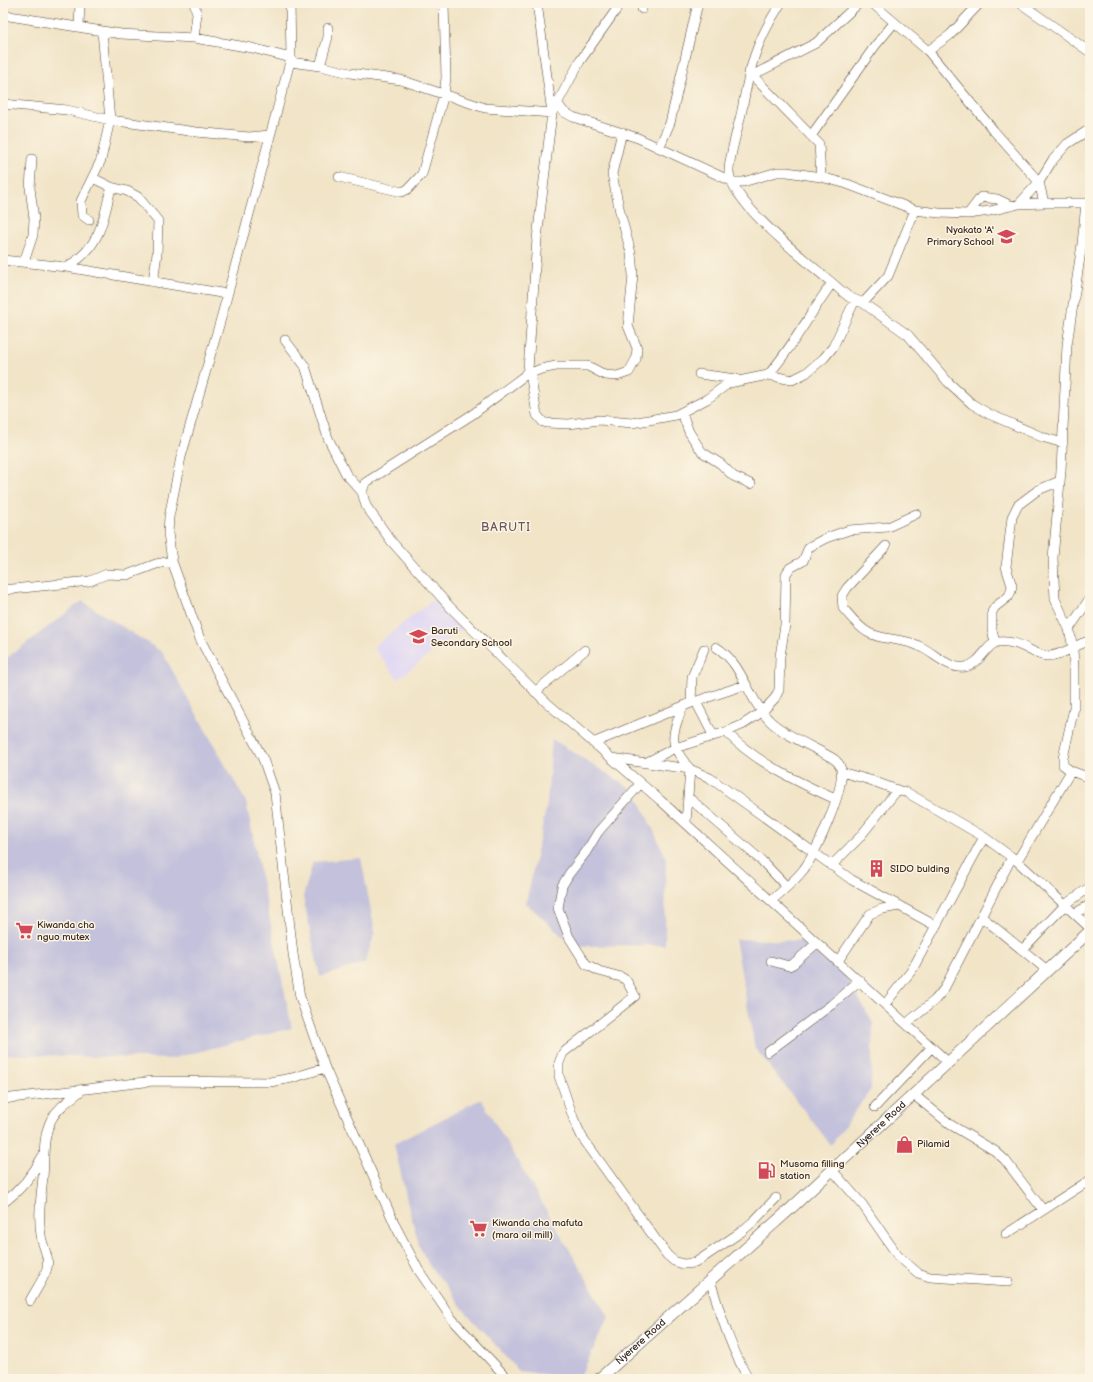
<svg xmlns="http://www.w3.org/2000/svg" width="1093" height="1382" font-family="'Balsamiq Sans',sans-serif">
  <rect width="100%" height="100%" fill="#fcf5e5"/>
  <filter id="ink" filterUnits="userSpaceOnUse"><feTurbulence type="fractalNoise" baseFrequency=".025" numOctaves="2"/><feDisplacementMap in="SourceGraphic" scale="8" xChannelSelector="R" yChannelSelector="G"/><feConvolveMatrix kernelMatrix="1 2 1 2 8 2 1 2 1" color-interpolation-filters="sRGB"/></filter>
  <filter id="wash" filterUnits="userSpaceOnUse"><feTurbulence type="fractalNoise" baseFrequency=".012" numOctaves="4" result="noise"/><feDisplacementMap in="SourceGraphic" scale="16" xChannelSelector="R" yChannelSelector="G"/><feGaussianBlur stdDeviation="0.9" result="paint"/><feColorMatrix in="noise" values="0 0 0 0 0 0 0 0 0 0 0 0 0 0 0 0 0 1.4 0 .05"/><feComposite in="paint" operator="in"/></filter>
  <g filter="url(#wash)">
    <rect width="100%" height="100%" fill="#f1e4c7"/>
    <path fill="#ded5f5" d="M438 596 463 628 398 679 373 647Z"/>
    <path fill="#c3c1db" d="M82 601 162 652 246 802 292 1028 170 1059 3 1054V661Z
      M552 739 635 791 666 857 665 945 573 946 526 903 547 804Z
      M361 858 375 932 365 963 320 977 303 897 313 862Z
      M735 939 801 941 846 976 873 1023 871 1089 831 1145 755 1048Z
      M481 1099 609 1317 579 1379 519 1371 463 1309 445 1284 430 1267 420 1248 409 1209 394 1144Z"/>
  </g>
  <g filter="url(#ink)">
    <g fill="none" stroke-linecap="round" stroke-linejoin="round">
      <defs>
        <path id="minor" d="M290 3 291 58 222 315 181 457 169 517 168 533 172 561 200 639 263 759 275 793 293 954 300 997 325 1068 396 1227 419 1271 452 1319 508 1379
          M781 3C756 42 750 65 742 110 739 124 728 161 729 172 732 205 812 265 838 288L849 297 863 303 908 335 948 382 972 404 989 414 1042 437 1063 443
          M872 3 928 51 994 131 1039 182 1044 203H1086
          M1020 3 1090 52
          M642 9 643 3
          M3 15 121 34 194 38 252 48 291 58
          M79 26 80 3
          M194 38 197 14 194 3
          M928 51 950 35 980 3
          M290 62 320 66 350 73 401 80 485 108 552 113 580 61 616 10 618 3
          M320 66 328 37V28
          M749 72 819 144 821 177
          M753 75 816 43 859 3
          M557 103 564 112 573 117 638 138 733 182H743L777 172H787L821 177 847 184 915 210 939 213 968 214 990 211 1019 204 1039 182 1052 161 1067 144 1090 129
          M3 104 67 110 110 120 196 132 249 137 270 135
          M811 136 875 46 894 23
          M659 148 670 123 698 3
          M339 177 402 192 408 189 422 174 444 94 446 78 444 3
          M93 178 111 187 127 191 138 197 158 221 157 254 153 282
          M1090 202 1086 203 1082 244 1067 345 1061 471 1053 558 1055 599 1069 629 1073 648 1074 669V708L1063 758V765L1071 771 1090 778
          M1019 204 1044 203
          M968 214 981 197 997 199 1012 206
          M89 220 82 215 81 201 101 160 110 120 102 31
          M3 260 66 267 227 294
          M24 262 33 235 34 219 30 188 32 159
          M66 267C99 250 104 220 111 187
          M863 303 888 276 915 210
          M285 340 305 366 328 438 346 474 362 492 366 506 392 542 450 607 546 702 660 800 949 1063
          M530 373 537 415 543 422 547 423 569 424 599 420 632 423 676 415 707 399 729 383 768 375 792 380 806 373 824 358 833 347 855 300
          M699 374 736 379
          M526 375 541 369 556 366H588L605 375 617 376 629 372 636 359 637 348 628 326 633 275 631 253 620 212 612 174 622 132
          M768 375C793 347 810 313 832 283
          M682 413 689 432 702 452 721 464 733 476 751 484
          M362 492 365 483 473 414 524 376 528 370 537 239 552 113 537 3
          M886 546 847 588 842 596 843 608C850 616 859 628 869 633 885 641 904 638 919 646 933 652 949 670 965 667 981 664 987 643 998 642 1021 639 1031 655 1047 656 1063 656 1075 644 1090 641
          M3 590 90 581 107 574 127 575 156 564 172 561
          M1069 629 1090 598
          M995 642 992 630V612L995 607 1009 596 1011 591 1012 586 1006 567 1012 517 1018 505 1038 490 1060 481
          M716 647C743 663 748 700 770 721 784 735 816 748 834 759 836 761 839 763 840 766 848 784 816 852 804 869 795 881 782 891 771 901
          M535 692 585 650
          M696 702 713 735
          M691 703 692 677 704 649
          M683 706C671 737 668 743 690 769L686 823
          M726 732C757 763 796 781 835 799
          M593 743 691 703 745 685
          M611 758 690 769 710 778 852 880 936 926
          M647 762 675 748 726 732 742 725 762 712 775 698 779 690 780 656 785 625 786 574 790 568 803 561 809 547 826 538 849 530 888 527 916 514
          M841 772 870 780 900 791
          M640 784 598 832 586 852 569 874 562 886 558 908 569 937 586 964 599 971 621 977 626 980 635 996 563 1053 559 1063V1076L574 1120 582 1137 654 1237 667 1255 674 1261 683 1264 695 1263 741 1232 755 1220 776 1198
          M689 798 762 861 787 887
          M1017 861 1071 771
          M831 866 859 838 895 793 900 791 906 792 984 837 1017 861 1090 928
          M1075 913 1090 905
          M982 917 1047 970
          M1022 950 1066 904 1090 887
          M771 961 789 966 793 964 817 943
          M838 961 870 914 882 909 899 906
          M886 1003 912 970 984 837
          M907 1023 935 1000 944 989 1012 857
          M768 1052 831 1005 860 980
          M914 1095 951 1125 995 1151 1005 1160 1043 1210
          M3 1099 153 1081 270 1082 292 1078 325 1068
          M875 1107 932 1047
          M832 1170 862 1204 898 1256 918 1273 930 1277 1008 1282
          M3 1203C19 1191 33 1175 42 1157
          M1006 1234 1090 1180
          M710 1280C721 1315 730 1348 749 1379
          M30 1301C35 1291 44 1279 47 1268 50 1257 42 1246 41 1235 38 1216 41 1196 43 1177 45 1157 42 1139 51 1120 58 1107 71 1099 82 1090"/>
        <g id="major">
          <path id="s1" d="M599 1379 788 1211 1090 931"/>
        </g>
      </defs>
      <use href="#minor" stroke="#564637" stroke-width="10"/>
      <use href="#major" stroke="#564637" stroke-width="12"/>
      <use href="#minor" stroke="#fff" stroke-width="9"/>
      <use href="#major" stroke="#fff" stroke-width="11"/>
    </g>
  </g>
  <defs>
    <symbol id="school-bare" viewBox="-9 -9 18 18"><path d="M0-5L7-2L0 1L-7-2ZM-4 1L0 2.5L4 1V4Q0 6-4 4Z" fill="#d1495b" stroke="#fcf5e5" stroke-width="2.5" paint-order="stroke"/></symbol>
    <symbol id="building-bare" viewBox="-9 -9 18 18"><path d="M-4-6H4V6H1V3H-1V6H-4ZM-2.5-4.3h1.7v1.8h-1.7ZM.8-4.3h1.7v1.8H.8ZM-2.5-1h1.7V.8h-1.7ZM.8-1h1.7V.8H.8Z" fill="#d1495b" stroke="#fcf5e5" stroke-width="2.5" paint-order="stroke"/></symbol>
    <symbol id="supermarket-bare" viewBox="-9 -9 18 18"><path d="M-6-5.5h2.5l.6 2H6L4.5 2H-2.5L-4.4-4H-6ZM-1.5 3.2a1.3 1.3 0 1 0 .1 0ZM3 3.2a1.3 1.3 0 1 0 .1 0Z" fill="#d1495b" stroke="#fcf5e5" stroke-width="2.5" paint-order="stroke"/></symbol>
    <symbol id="shop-bare" viewBox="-9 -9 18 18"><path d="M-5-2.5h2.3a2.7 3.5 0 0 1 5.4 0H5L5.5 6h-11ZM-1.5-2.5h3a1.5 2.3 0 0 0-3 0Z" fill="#d1495b" stroke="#fcf5e5" stroke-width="2.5" paint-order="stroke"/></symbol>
    <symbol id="fuel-bare" viewBox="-9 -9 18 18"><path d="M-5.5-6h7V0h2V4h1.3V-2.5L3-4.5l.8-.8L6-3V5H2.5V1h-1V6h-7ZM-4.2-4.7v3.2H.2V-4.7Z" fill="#d1495b" stroke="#fcf5e5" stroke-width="2.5" paint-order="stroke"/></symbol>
  </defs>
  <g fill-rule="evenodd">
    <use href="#school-bare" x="994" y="224" width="25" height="25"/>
    <use href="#school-bare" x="406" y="624" width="25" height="25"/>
    <use href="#building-bare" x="864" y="856" width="25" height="25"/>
    <use href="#supermarket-bare" x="12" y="918" width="25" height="25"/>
    <use href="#shop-bare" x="892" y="1132" width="25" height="25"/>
    <use href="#fuel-bare" x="754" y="1158" width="25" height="25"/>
    <use href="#supermarket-bare" x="466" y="1216" width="25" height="25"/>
  </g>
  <g text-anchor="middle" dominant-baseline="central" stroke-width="3" stroke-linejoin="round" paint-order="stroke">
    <g font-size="10" fill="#3b2a1e" stroke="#fcf5e5" text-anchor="start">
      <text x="994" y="230" text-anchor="end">Nyakato 'A'<tspan x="994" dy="12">Primary School</tspan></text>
      <text x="431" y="631">Baruti<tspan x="431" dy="12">Secondary School</tspan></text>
      <text x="890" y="869">SIDO bulding</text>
      <text x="37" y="925">Kiwanda cha<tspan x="37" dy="12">nguo mutex</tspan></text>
      <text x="917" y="1144">Pilamid</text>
      <text x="780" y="1164">Musoma filling<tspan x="780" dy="12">station</tspan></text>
      <text x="492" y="1223">Kiwanda cha mafuta<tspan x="492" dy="12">(mara oil mill)</tspan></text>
    </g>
    <g font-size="10" fill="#3b2a1e" stroke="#fcf5e5">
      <text stroke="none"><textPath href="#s1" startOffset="380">Nyerere Road</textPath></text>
      <text stroke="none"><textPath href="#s1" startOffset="56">Nyerere Road</textPath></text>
    </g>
    <g font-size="12" letter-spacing="1" fill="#6c565d" stroke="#fcf5e5">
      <text x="506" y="527">BARUTI</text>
    </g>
  </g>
  <rect width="1093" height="1382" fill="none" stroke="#fcf5e5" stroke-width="16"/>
</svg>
